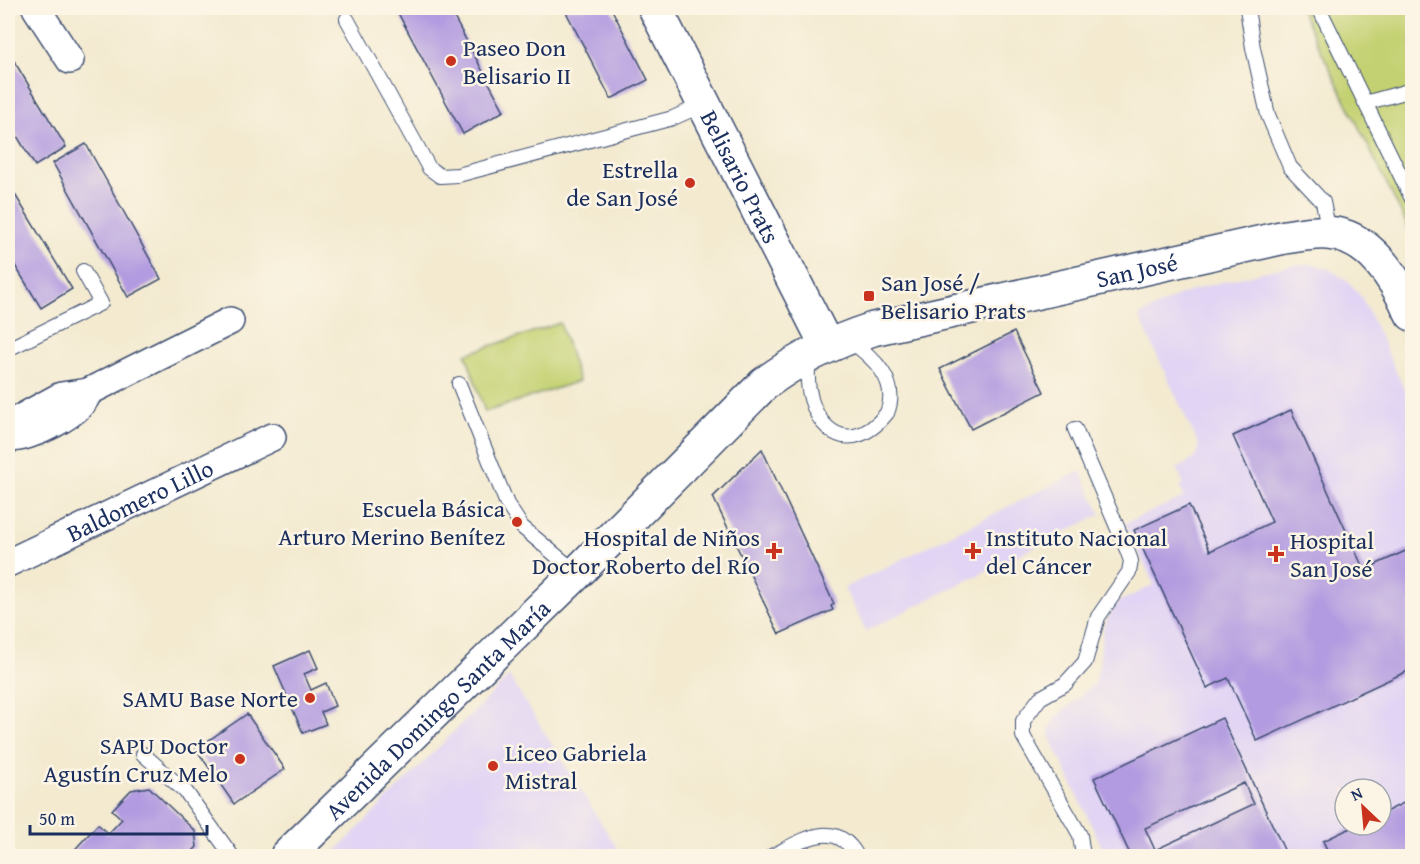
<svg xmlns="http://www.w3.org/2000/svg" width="1420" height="864" font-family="'Gentium Book Plus',serif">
  <rect width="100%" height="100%" fill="#fcf5e5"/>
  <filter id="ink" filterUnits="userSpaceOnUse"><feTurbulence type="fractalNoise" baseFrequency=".0167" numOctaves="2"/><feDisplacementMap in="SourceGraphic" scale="12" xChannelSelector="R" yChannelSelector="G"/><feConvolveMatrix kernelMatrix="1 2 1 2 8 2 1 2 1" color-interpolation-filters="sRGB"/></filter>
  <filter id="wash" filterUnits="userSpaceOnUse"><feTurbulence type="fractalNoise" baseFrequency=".008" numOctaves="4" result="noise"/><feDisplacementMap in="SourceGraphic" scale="24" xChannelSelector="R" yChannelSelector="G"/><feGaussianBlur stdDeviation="1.35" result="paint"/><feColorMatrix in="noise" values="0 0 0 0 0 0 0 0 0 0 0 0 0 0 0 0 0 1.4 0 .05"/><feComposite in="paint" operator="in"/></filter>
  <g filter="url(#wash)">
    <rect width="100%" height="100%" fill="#f3ead0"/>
    <path fill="#e1d4f4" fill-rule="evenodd" d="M1312 264 1329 269 1349 282 1362 298 1412 406V856H1106L1050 737V727L1055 718 1094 684 1099 667 1103 629 1110 614 1120 601 1154 585 1125 523 1184 497 1180 486 1184 484 1177 469 1195 458 1199 446 1139 316 1180 295 1206 286 1292 265ZM1345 789H1381V825H1345Z
      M1080 471 1101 514 866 631 844 588Z
      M509 676 622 856H331Z"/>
    <path fill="#c4d172" stroke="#708068" stroke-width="1.5" d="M1300 8H1412V235Z
      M560 323 579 381 485 412 466 354Z"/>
    <g id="blocks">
      <path fill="#b29be0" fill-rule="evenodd" d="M404 8H449L504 111 463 134 397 11Z
        M564 8H611L648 80 611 99Z
        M8 51 66 147 35 166 8 121Z
        M86 144 161 279 128 297 53 163Z
        M8 183 72 289 41 308 8 254Z
        M1014 332 1044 392 971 429 940 369Z
        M1291 410 1364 570 1412 548V669L1257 741 1228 678 1207 688 1134 530 1189 505 1210 551 1272 522 1233 436Z
        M762 449 834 604 831 606 833 610 779 634 713 497Z
        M310 650 318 668 304 674 311 690 326 683 335 706 321 712 326 724 303 733 274 666Z
        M247 714 285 769 234 804 196 749Z
        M1222 718 1287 856H1131L1094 778ZM1244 783 1254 804 1155 850 1145 828Z
        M149 787 195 831 197 847 188 856H69L98 824 108 834 122 819 112 810 131 790Z
        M1412 799V856H1330L1323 841 1357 825H1381V814Z"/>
    </g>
  </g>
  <g filter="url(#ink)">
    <use href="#blocks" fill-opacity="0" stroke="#3b4b6f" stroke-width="1.5"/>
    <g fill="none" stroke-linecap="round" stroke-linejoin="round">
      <defs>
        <path id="service" d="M1247 8 1253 48 1268 115 1290 167 1323 202 1329 233
          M1319 8 1412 199
          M347 19 429 168 440 176 458 175 673 118 704 104
          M1365 103 1412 90
          M8 349 101 303 83 271
          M809 360C800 416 843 468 887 413 900 381 873 357 849 340
          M459 384 507 504 522 527 577 573
          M1075 429 1127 550 1131 561 1129 572 1098 617 1085 662 1065 684 1040 698 1023 721V736L1080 835 1083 856
          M143 754 186 792 232 856
          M772 856C802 841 835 817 857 856"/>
        <g id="minor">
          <path d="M36 8 70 60"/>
          <path d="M8 425 61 396 88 392 230 321"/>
          <path d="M8 438C29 439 83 414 88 392"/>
          <path id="s1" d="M8 563 272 437"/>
        </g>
        <g id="tertiary">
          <path id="s2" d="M655 8 827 346"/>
        </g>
        <g id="secondary">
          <path id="s3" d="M287 856 577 573 764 384C797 359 833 342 873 329L1285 237C1299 235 1313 232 1327 233 1370 235 1396 280 1412 314"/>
        </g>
      </defs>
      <use href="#service" stroke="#3b4b6f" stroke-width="16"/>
      <use href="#minor" stroke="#3b4b6f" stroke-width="30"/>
      <use href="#tertiary" stroke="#3b4b6f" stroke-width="36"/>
      <use href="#secondary" stroke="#3b4b6f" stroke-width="36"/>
      <use href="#service" stroke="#fff" stroke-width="14"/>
      <use href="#minor" stroke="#fff" stroke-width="27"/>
      <use href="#tertiary" stroke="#fff" stroke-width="33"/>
      <use href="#secondary" stroke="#fff" stroke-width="33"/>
    </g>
  </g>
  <g fill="#c8321e" stroke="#fcf5e5" stroke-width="2">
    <circle cx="451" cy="61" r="6"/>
    <circle cx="690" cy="183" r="6"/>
    <rect x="863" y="290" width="12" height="12" rx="3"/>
    <circle cx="517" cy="522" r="6"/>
    <path d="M771 542h6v6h6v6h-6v6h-6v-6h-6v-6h6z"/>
    <path d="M970 542h6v6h6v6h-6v6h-6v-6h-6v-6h6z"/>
    <path d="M1273 545h6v6h6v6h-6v6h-6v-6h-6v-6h6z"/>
    <circle cx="310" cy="698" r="6"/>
    <circle cx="240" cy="759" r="6"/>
    <circle cx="493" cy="766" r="6"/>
  </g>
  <g text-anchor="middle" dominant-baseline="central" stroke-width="5" stroke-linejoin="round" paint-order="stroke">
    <g font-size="24" fill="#1b2f5e" stroke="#fcf5e5" text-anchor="start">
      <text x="463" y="47">Paseo Don<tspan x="463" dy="28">Belisario II</tspan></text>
      <text x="678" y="169" text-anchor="end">Estrella<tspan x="678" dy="28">de San José</tspan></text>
      <text x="881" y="282">San José /<tspan x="881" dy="28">Belisario Prats</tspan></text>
      <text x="505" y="508" text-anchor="end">Escuela Básica<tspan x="505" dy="28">Arturo Merino Benítez</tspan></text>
      <text x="760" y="537" text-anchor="end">Hospital de Niños<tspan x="760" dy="28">Doctor Roberto del Río</tspan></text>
      <text x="986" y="537">Instituto Nacional<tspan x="986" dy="28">del Cáncer</tspan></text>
      <text x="1290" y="540">Hospital<tspan x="1290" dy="28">San José</tspan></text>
      <text x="298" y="698" text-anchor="end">SAMU Base Norte</text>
      <text x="228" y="745" text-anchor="end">SAPU Doctor<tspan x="228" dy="28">Agustín Cruz Melo</tspan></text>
      <text x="505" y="752">Liceo Gabriela<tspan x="505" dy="28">Mistral</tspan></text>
    </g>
    <g font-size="24" fill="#1b2f5e" stroke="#fcf5e5">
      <text stroke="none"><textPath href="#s2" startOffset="189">Belisario Prats</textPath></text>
      <text stroke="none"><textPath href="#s3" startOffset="1064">San José</textPath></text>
      <text stroke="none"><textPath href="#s1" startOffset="146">Baldomero Lillo</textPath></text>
      <text stroke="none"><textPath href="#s3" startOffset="210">Avenida Domingo Santa María</textPath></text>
    </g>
  </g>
  <rect width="1420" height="864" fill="none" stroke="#fcf5e5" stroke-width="30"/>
  <g transform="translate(1363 807) rotate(334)"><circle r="28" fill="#fcf5e5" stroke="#a2a6af" stroke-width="1.5"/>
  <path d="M0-4.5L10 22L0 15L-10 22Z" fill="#c8321e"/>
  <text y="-9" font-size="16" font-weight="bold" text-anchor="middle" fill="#1b2f5e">N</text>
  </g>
  <path d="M30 825v9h177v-9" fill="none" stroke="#1b2f5e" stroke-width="3"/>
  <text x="39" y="825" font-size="18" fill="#1b2f5e" stroke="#fcf5e5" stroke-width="4.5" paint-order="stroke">50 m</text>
</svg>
